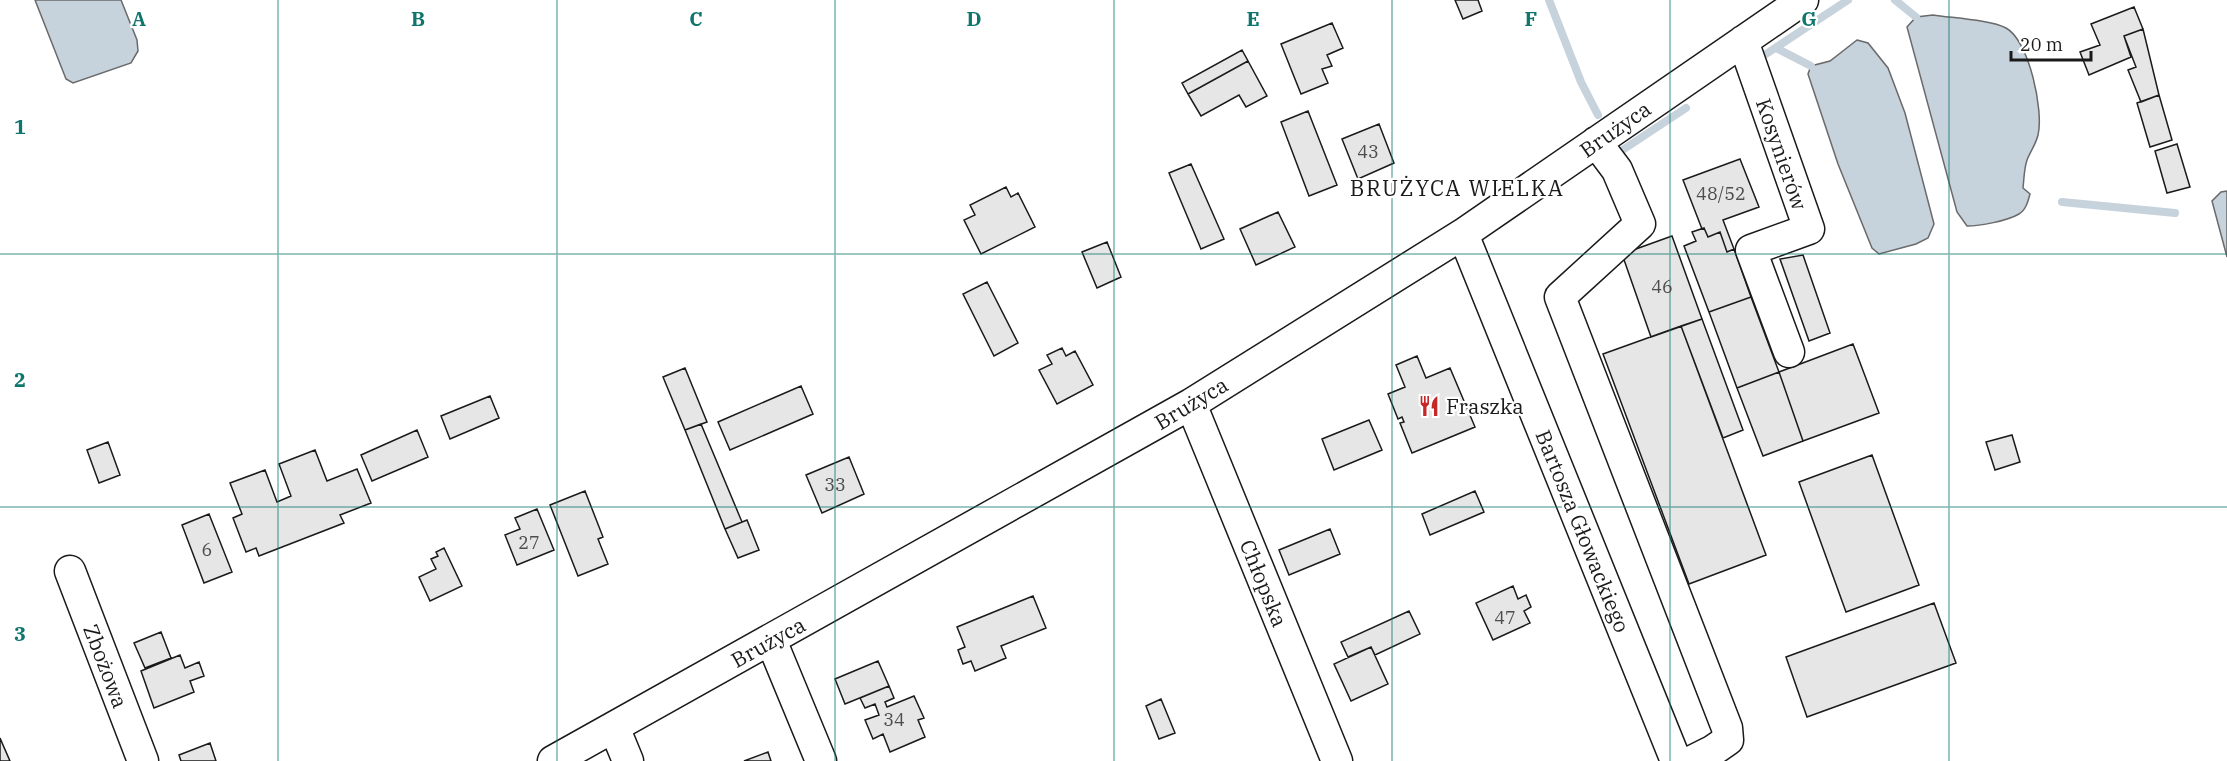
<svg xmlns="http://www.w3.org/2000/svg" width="2227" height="761" font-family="'IBM Plex Serif',serif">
  <rect width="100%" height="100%" fill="#fff"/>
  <path fill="#c6d2dc" stroke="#6a6a6a" stroke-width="1.5" d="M35 0H121L137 40 138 51 131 63 73 83 66 79Z
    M1933 15C1952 18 1991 20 2006 28 2029 40 2044 111 2038 135 2036 144 2030 152 2027 160 2024 169 2024 179 2023 188L2030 194C2028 201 2026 210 2019 214 2007 221 1980 226 1967 226L1957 212 1907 27 1916 17Z
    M1857 40 1868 43 1888 68 1905 113 1934 224 1928 238 1916 244 1879 254 1872 248 1838 164 1808 74 1811 66 1830 61Z
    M2227 191V257L2212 201 2221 192Z"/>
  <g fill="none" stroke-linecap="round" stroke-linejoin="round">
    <path stroke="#c6d2dc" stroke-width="8" d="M1549 0 1581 82 1598 115
      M1895 0 1916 17
      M1776 48 1811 66
      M1766 54 1848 0
      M1624 149 1686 108
      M2062 202 2175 213"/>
  </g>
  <path fill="#e6e6e6" stroke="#1a1a1a" stroke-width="1.5" d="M1455 0H1478L1482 11 1463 19Z
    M2134 7 2143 29 2124 36 2131 57 2089 75 2080 52 2100 45 2091 24Z
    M1332 23 1343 48 1327 55 1332 66 1322 69 1328 83 1301 94 1281 44Z
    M2143 29 2159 95 2141 102 2128 70 2136 67 2124 36Z
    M1242 50 1248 61 1188 94 1182 83Z
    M1248 61 1267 96 1246 107 1239 95 1201 116 1188 94Z
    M2159 95 2172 140 2150 147 2137 103Z
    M1308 111 1337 185 1309 196 1281 122Z
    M1379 124 1394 163 1358 179 1342 139Z
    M2177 144 2190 187 2167 193 2155 151Z
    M1740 159 1759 207 1723 220 1734 249 1727 252 1720 232 1708 237 1704 228 1702 229 1683 180Z
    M1191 164 1224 239 1201 249 1169 173Z
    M1006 187 1011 197 1018 193 1035 227 981 254 964 220 975 215 970 205Z
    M1278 212 1295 247 1256 265 1240 229Z
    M1704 228 1708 237 1720 232 1727 252 1734 249 1751 297 1709 312 1684 246 1696 241 1692 232Z
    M1672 236 1702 319 1651 337 1622 254Z
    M1107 242 1121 277 1097 288 1082 252Z
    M1803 255 1830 333 1809 341 1780 259Z
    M987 282 1018 343 994 356 963 294Z
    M1751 297 1779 372 1737 388 1709 312Z
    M1702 319 1743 430 1723 438 1681 326Z
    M1681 326 1766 555 1689 584 1603 354Z
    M1853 344 1879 413 1803 441 1779 372Z
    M1062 348 1066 356 1075 351 1093 385 1057 404 1039 370 1052 364 1047 355Z
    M1417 356 1426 378 1450 368 1475 427 1412 453 1400 423 1404 422 1402 417 1398 419 1388 394 1405 387 1396 365Z
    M685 368 707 422 685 430 663 377Z
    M1779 372 1803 441 1763 456 1737 388Z
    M801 386 813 414 730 450 718 422Z
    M490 396 499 418 450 439 441 416Z
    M1369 420 1382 450 1334 470 1322 439Z
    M701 424 742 522 725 529 685 430Z
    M417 430 428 457 372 481 361 455Z
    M2012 435 2020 462 1995 470 1986 442Z
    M108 442 120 475 99 483 87 450Z
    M315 450 327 481 357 469 371 503 340 515 344 523 259 556 256 548 246 552 233 518 242 514 230 483 265 470 277 502 291 496 279 464Z
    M1872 455 1919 585 1846 612 1799 482Z
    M849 457 864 494 822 513 806 475Z
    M585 491 603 537 598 539 608 564 578 576 550 505Z
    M1475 491 1484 512 1430 535 1422 514Z
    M537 509 554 550 517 565 505 535 520 529 515 518Z
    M209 514 232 572 204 583 182 525Z
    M747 520 759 550 738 558 725 529Z
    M1330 529 1340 554 1289 575 1279 550Z
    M444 548 462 586 430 601 419 577 436 569 431 559 438 556 436 552Z
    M1513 586 1518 599 1526 595 1531 607 1524 611 1530 623 1493 640 1476 603Z
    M1033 596 1046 628 1001 646 1006 658 975 671 971 661 963 664 958 650 965 647 957 627Z
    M1934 603 1956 663 1807 717 1786 657Z
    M1409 611 1420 634 1375 655 1371 647 1348 657 1341 642Z
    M161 632 171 658 145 668 134 643Z
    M1371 647 1388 684 1351 701 1334 664Z
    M180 655 185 668 199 662 204 676 190 681 194 692 154 708 141 671Z
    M878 661 889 686 845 704 835 679Z
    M889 686 894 698 885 702 887 707 914 696 924 718 918 720 925 737 890 752 883 734 873 739 865 720 879 715 875 704 865 708 860 698Z
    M1161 699 1175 733 1159 739 1146 706Z
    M0 738 10 761H0Z
    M210 743 216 761H181L179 755Z
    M768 752 771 761H744Z"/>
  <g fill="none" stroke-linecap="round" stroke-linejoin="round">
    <defs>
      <path id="minor" d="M1743 41 1809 229 1751 250 1789 352
        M1596 142 1617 170 1640 224 1560 297 1727 728 1728 740 1712 751 1692 761
        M1463 234 1676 761
        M1191 404 1337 761
        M70 571 143 761
        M771 640 821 761
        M614 727 628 761
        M553 761 1191 404 1463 234 1803 0"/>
    </defs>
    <use href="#minor" stroke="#1a1a1a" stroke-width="33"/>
    <use href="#minor" stroke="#fff" stroke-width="30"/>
  </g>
  <path fill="none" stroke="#0f766e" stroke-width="1.5" stroke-opacity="0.55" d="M278 0V761M557 0V761M835 0V761M1114 0V761M1392 0V761M1670 0V761M1949 0V761M0 254H2227M0 507H2227"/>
  <defs>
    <symbol id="restaurant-bare" viewBox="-9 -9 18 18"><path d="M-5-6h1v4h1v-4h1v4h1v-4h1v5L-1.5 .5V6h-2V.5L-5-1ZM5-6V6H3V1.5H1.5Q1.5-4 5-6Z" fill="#c62828" stroke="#fff" stroke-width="2.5" paint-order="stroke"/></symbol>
  </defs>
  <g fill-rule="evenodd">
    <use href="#restaurant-bare" x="1414" y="391" width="30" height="30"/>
  </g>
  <g text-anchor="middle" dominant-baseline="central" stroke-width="4.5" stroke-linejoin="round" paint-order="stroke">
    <g font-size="18" fill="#4d4d4d">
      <text x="1368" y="151">43</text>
      <text x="1721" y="193">48/52</text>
      <text x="1662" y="286">46</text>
      <text x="835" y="484">33</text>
      <text x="529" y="542">27</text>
      <text x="207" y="549">6</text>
      <text x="1505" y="617">47</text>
      <text x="894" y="719">34</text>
    </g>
    <g font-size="21" fill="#1a1a1a" stroke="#fff">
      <text transform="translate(1615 129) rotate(-35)">Brużyca</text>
      <text transform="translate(1782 154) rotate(71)">Kosynierów</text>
      <text transform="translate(1191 403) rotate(-31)">Brużyca</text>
      <text transform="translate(1583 531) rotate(68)">Bartosza Głowackiego</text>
      <text transform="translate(1264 583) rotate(68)">Chłopska</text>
      <text transform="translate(768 642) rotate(-29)">Brużyca</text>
      <text transform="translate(106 666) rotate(69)">Zbożowa</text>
    </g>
    <g font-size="21" fill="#1a1a1a" stroke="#fff" text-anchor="start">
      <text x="1446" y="406">Fraszka</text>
    </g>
    <g font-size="22" letter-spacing="1.5" fill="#1a1a1a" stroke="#fff">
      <text x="1457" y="187">BRUŻYCA WIELKA</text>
    </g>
  </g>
  <g font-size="20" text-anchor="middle" font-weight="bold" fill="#0f766e" stroke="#fff" stroke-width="4.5" stroke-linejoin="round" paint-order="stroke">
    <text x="139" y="26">A</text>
    <text x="418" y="26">B</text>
    <text x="696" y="26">C</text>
    <text x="974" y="26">D</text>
    <text x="1253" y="26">E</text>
    <text x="1531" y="26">F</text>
    <text x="1809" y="26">G</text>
    <text x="20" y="134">1</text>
    <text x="20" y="387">2</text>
    <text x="20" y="641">3</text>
  </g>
  <path d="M2011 51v9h80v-9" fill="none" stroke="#1a1a1a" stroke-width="3"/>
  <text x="2020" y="51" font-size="18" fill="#1a1a1a" stroke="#ffffff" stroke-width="4.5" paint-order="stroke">20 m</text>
</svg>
